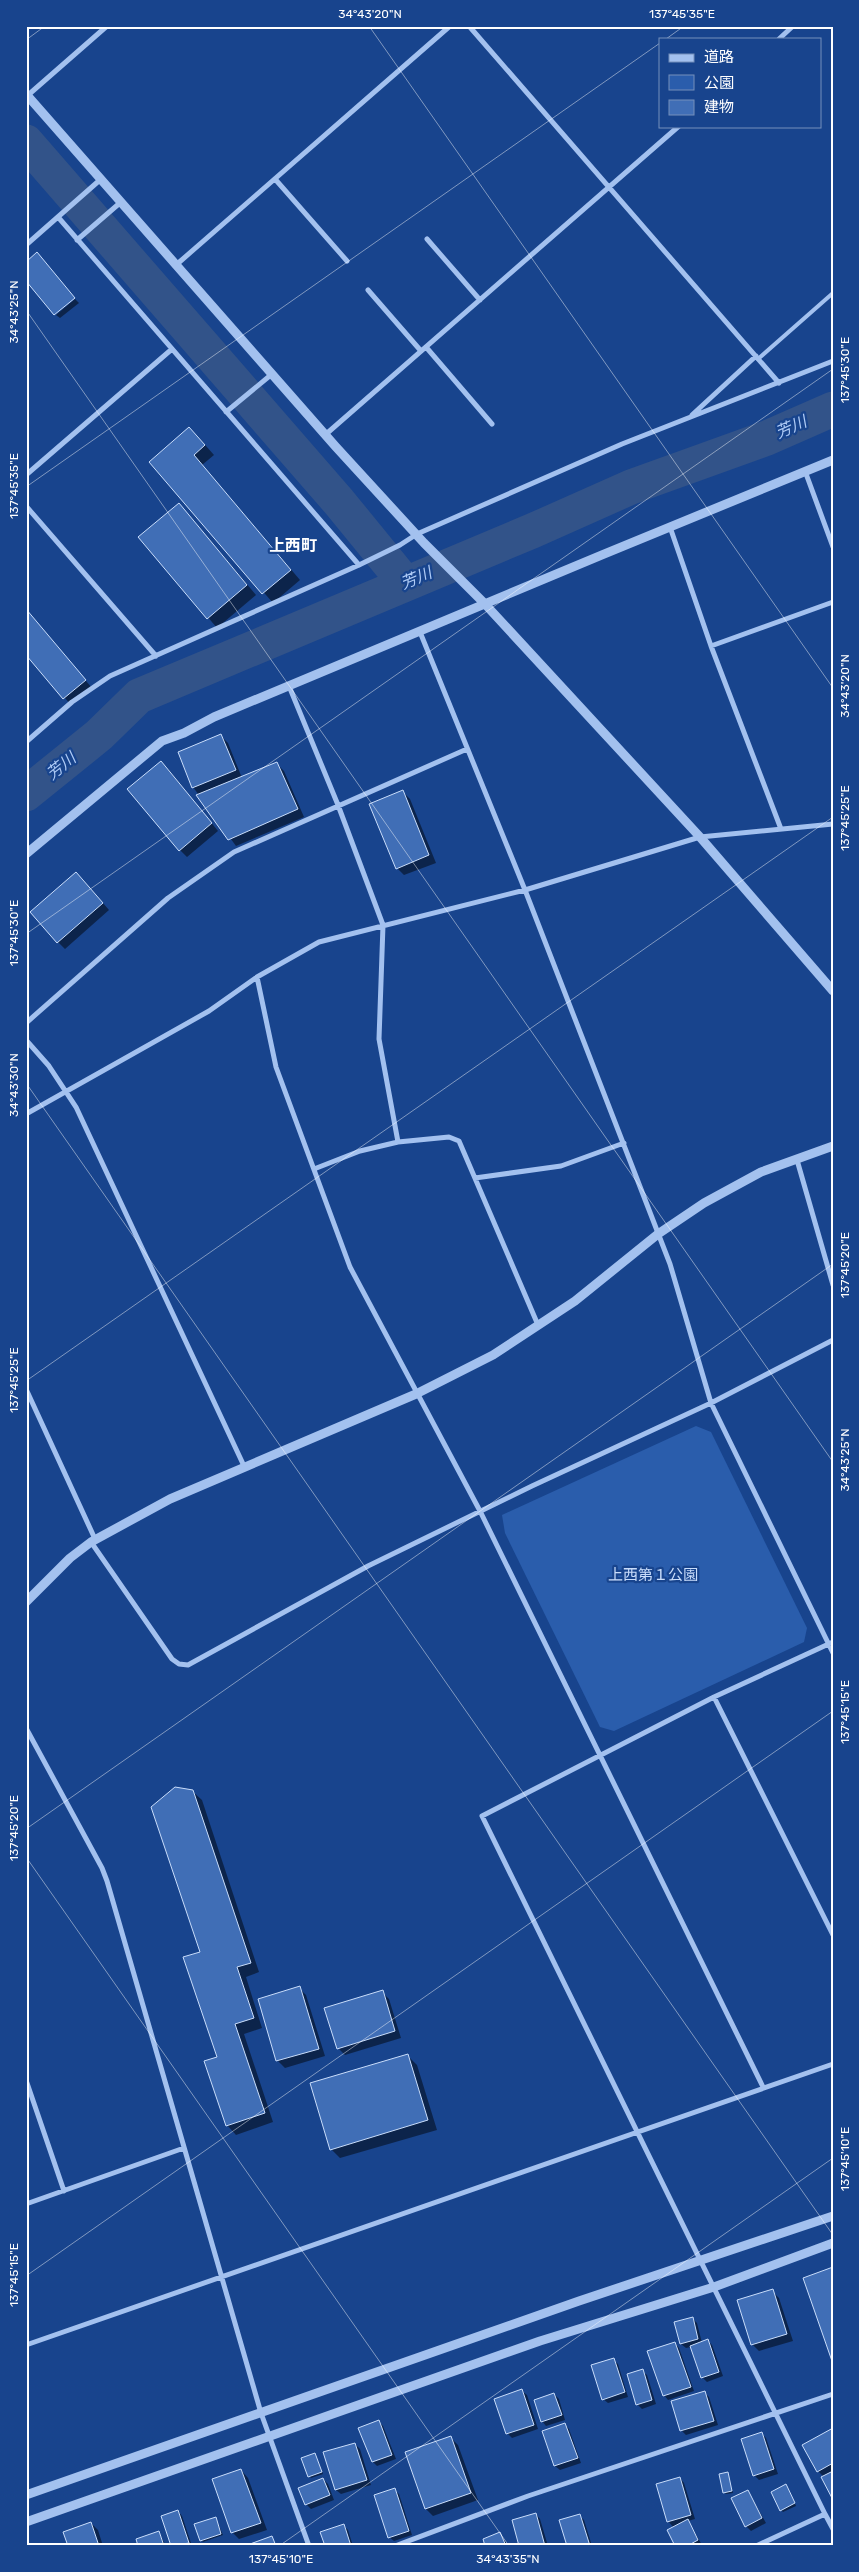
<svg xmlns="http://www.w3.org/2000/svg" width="859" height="2572" font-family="Rubik,'Noto Sans JP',sans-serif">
  <rect width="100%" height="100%" fill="#18448d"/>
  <path fill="#2a5dac" d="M696 1426 711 1432 807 1628 804 1642 614 1731 600 1727 505 1533 502 1515Z"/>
  <path fill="#0007" d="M75 299 79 303 60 318 56 315Z
    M199 438 214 455 202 465 300 580 273 603 150 462Z
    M188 514 256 595 217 628 140 537Z
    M26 610 92 688 71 705 26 653Z
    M221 736 228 743 242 778 277 764 284 771 304 817 236 846 193 787Z
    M168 769 218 831 187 857 180 850Z
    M403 792 410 799 436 863 404 875 397 868Z
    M83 880 109 910 65 949 58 942Z
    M192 1791 202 1800 259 1972 246 1977 262 2028 244 2034 273 2122 236 2135 227 2125 202 1953Z
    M299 1988 306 1995 325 2056 285 2068 278 2061 259 1999Z
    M382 1992 389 1999 401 2038 345 2055 338 2048Z
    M407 2055 417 2065 437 2130 340 2158 331 2149Z
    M772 2291 779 2298 793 2341 759 2351 752 2344Z
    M692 2318 697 2323 702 2343 708 2341 712 2345 723 2376 707 2382 702 2377 691 2347 686 2348 681 2344Z
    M675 2343 679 2348 694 2391 668 2400 664 2395Z
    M613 2360 618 2364 628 2397 608 2403 603 2399Z
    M642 2371 647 2375 656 2404 642 2409 637 2404Z
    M522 2391 527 2395 538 2429 512 2438 507 2433Z
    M704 2392 709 2397 718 2425 686 2435 681 2430Z
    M554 2394 559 2399 565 2420 546 2426 542 2421Z
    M379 2422 383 2426 396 2459 377 2466 373 2462Z
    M565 2425 569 2429 581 2463 560 2470 555 2466 543 2432Z
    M833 2429V2497L824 2477 818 2471Z
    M761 2433 766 2438 778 2474 759 2480 754 2475Z
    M451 2438 458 2445 478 2500 433 2516 426 2509Z
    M355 2444 360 2449 371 2485 341 2494 336 2490 325 2453Z
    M315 2454 323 2474 311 2478 309 2476Z
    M241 2470 248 2478 267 2530 239 2539 232 2532Z
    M727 2474 733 2493 726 2494 724 2492Z
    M680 2478 684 2483 695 2519 688 2521 702 2545 699 2546H676L674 2528 668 2521Z
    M323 2479 328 2484 334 2500 311 2509 306 2504Z
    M788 2488 796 2506 783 2512 781 2510Z
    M394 2490 399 2494 412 2535 394 2541 389 2537Z
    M748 2491 766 2523 751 2531 746 2526Z
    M178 2511 182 2516 192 2546H172Z
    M536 2514 540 2519 548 2546H521Z
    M579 2515 584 2520 592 2546H568Z
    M216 2519 223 2535 203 2542 201 2540Z
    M91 2523 98 2530 103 2546H69Z
    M344 2526 348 2530 353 2546H326Z
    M159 2533 166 2546H139Z
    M500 2533 508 2546H487Z"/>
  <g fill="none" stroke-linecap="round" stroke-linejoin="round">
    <path stroke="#325389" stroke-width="35" d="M26 142 339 502 406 584
      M26 794 99 735 139 696 532 531 631 487 767 438 833 409"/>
  </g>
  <path fill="#406eb6" stroke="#c9ddfb" d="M37 252 75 298 54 315 26 281V262Z
    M189 427 205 445 194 455 291 570 262 594 149 462Z
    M179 503 247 585 207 619 138 537Z
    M26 609 86 680 63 699 26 655Z
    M221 734 236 770 192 788 178 752Z
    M161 761 212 823 179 851 127 789Z
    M277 762 298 809 228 840 196 795Z
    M403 790 429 855 396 869 369 804Z
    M76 872 103 903 57 943 30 912Z
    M175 1787 193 1790 251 1963 237 1967 254 2018 235 2024 265 2113 226 2126 204 2061 217 2057 183 1957 200 1952 151 1807Z
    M300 1986 319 2049 276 2061 258 1999Z
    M383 1990 395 2031 337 2049 324 2008Z
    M408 2054 428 2120 330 2150 310 2083Z
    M833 2267V2364L803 2278Z
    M773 2289 787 2334 751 2345 737 2300Z
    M693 2317 698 2339 680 2344 674 2322Z
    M708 2339 719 2372 701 2378 690 2346Z
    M675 2342 691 2387 663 2396 647 2351Z
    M614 2358 625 2392 602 2400 591 2365Z
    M643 2369 652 2400 636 2405 627 2374Z
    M522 2389 534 2425 506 2434 494 2399Z
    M705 2391 714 2421 680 2431 671 2401Z
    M554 2393 562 2415 541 2422 534 2400Z
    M379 2420 392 2455 372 2462 358 2428Z
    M565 2423 578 2458 554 2466 542 2431Z
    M833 2428V2463L817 2472 802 2445Z
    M762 2432 774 2469 753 2476 741 2439Z
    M451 2436 471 2493 425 2509 405 2452Z
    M355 2443 367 2480 335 2490 323 2452Z
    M315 2453 322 2472 308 2477 301 2458Z
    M241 2469 261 2523 231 2533 212 2479Z
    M833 2471V2500L821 2477Z
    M728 2472 732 2491 723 2493 719 2474Z
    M680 2477 691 2515 667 2522 656 2484Z
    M323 2478 330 2495 305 2505 298 2488Z
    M786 2484 795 2503 780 2511 771 2492Z
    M395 2488 409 2531 388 2538 374 2495Z
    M748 2490 762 2518 745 2527 731 2498Z
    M178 2510 189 2543 171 2546 161 2516Z
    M536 2513 545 2546H519L512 2520Z
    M580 2514 590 2546H567L559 2520Z
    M216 2517 221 2534 200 2541 194 2524Z
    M688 2519 698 2540 687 2546H675L667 2530Z
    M91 2522 99 2546H68L63 2532Z
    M344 2524 351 2546H325L320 2532Z
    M159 2531 164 2546H138L136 2539Z
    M500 2532 506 2546H485L483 2539Z
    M272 2536 276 2546H251L250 2544Z"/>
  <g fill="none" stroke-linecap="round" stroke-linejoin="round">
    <path stroke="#a3c1ef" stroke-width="4" d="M758 359 833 293"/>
    <path stroke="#a3c1ef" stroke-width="5" d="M469 26 779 383
      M779 39 793 26
      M27 96 107 26
      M275 179 347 261
      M58 217 359 565
      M427 239 480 300
      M77 240 121 202
      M26 245 101 179
      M176 265 450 26
      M368 290 421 351
      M426 347 492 424
      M226 412 272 374
      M692 415 756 356
      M325 435 679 126
      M805 471 833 547
      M26 475 172 349
      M26 506 156 656
      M670 527 711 646 833 602
      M420 632 525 890 670 1264 711 1403 833 1653
      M711 646 781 829
      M289 686 338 805 383 925 379 1039 398 1142 360 1151 314 1169
      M26 742 72 702 110 676 359 565 400 545 417 534 622 444 833 361
      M257 977 276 1067 350 1267 480 1511 763 2087
      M26 1023 168 898 234 852 467 749
      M26 1040 49 1066 76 1107 244 1466
      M26 1114 209 1011 257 977 319 942 525 890 700 837 833 824
      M398 1142 449 1137 459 1141 538 1325
      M797 1160 833 1285
      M475 1178 561 1166 624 1143
      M26 1389 95 1539
      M91 1542 172 1659 179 1664 188 1665 368 1566 532 1486 711 1403 833 1340
      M714 1697 833 1935
      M26 1728 102 1868 107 1881 261 2413 309 2546
      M26 2080 64 2191
      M26 2204 184 2148
      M26 2345 833 2064
      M825 2514 833 2529
      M395 2546 528 2496 833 2394
      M756 2546 825 2514 482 1816 714 1697 833 1642"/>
    <path stroke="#a3c1ef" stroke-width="9" d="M26 94 336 447 424 543 484 603 700 837 833 991
      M26 854 162 741 184 733 214 717C420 631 626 544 833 460
      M26 1602 70 1558 91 1542 170 1499 416 1394 493 1355 575 1301 658 1234 704 1203 761 1172 833 1146
      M26 2495 579 2301 833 2216
      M26 2522 540 2341 714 2287 833 2243"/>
  </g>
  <path fill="none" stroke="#fff" stroke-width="1" stroke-opacity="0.45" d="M369 26 833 688M666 39 684 26M26 40 45 26M26 310 833 1462M26 487 660 43M26 934 833 369M26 1083 833 2235M26 1381 833 817M26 1829 833 1264M26 1857 509 2546M26 2276 833 1711M279 2546 833 2158"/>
  <g text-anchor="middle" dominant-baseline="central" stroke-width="4.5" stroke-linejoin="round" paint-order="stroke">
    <g font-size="15" fill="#c9ddfb" stroke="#18448d">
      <text x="653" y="1575">上西第１公園</text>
    </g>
    <g font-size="16" font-style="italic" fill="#afcbf6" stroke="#18448d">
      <text transform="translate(791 427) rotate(-24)">芳川</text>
      <text transform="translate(416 578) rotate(-23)">芳川</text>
      <text transform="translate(61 766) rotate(-39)">芳川</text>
    </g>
    <g font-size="16" font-weight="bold" fill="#fff" stroke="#18448d">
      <text x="293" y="545">上西町</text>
    </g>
  </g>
  <rect width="859" height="2572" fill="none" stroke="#18448d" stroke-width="55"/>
  <rect x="659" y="38" width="162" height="90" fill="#18448d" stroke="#748fbb"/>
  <rect x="669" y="54" width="25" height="8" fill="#a3c1ef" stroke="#748fbb"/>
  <text x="704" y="62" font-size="15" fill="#ffffff">道路</text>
  <rect x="669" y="75" width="25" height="15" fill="#2a5dac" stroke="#748fbb"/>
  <text x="704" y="88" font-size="15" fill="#ffffff">公園</text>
  <rect x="669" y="100" width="25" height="15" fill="#406eb6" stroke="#748fbb"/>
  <text x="704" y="112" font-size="15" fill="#ffffff">建物</text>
  <rect x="28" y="28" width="804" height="2516" fill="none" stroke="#fff" stroke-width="2"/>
  <g font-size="12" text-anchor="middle" fill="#fff">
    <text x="370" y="18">34°43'20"N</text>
    <text x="682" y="18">137°45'35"E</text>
    <text transform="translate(14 312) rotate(-90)" y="4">34°43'25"N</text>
    <text transform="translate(845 370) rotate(-90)" y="4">137°45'30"E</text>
    <text transform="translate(14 486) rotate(-90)" y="4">137°45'35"E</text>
    <text transform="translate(845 686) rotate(-90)" y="4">34°43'20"N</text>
    <text transform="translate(845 818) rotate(-90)" y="4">137°45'25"E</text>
    <text transform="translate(14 933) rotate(-90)" y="4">137°45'30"E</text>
    <text transform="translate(14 1085) rotate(-90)" y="4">34°43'30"N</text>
    <text transform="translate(845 1265) rotate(-90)" y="4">137°45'20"E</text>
    <text transform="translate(14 1380) rotate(-90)" y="4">137°45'25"E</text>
    <text transform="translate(845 1460) rotate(-90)" y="4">34°43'25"N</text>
    <text transform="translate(845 1712) rotate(-90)" y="4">137°45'15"E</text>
    <text transform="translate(14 1828) rotate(-90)" y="4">137°45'20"E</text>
    <text transform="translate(845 2159) rotate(-90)" y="4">137°45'10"E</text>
    <text transform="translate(14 2275) rotate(-90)" y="4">137°45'15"E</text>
    <text x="281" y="2563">137°45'10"E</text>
    <text x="508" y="2563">34°43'35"N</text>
  </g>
</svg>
